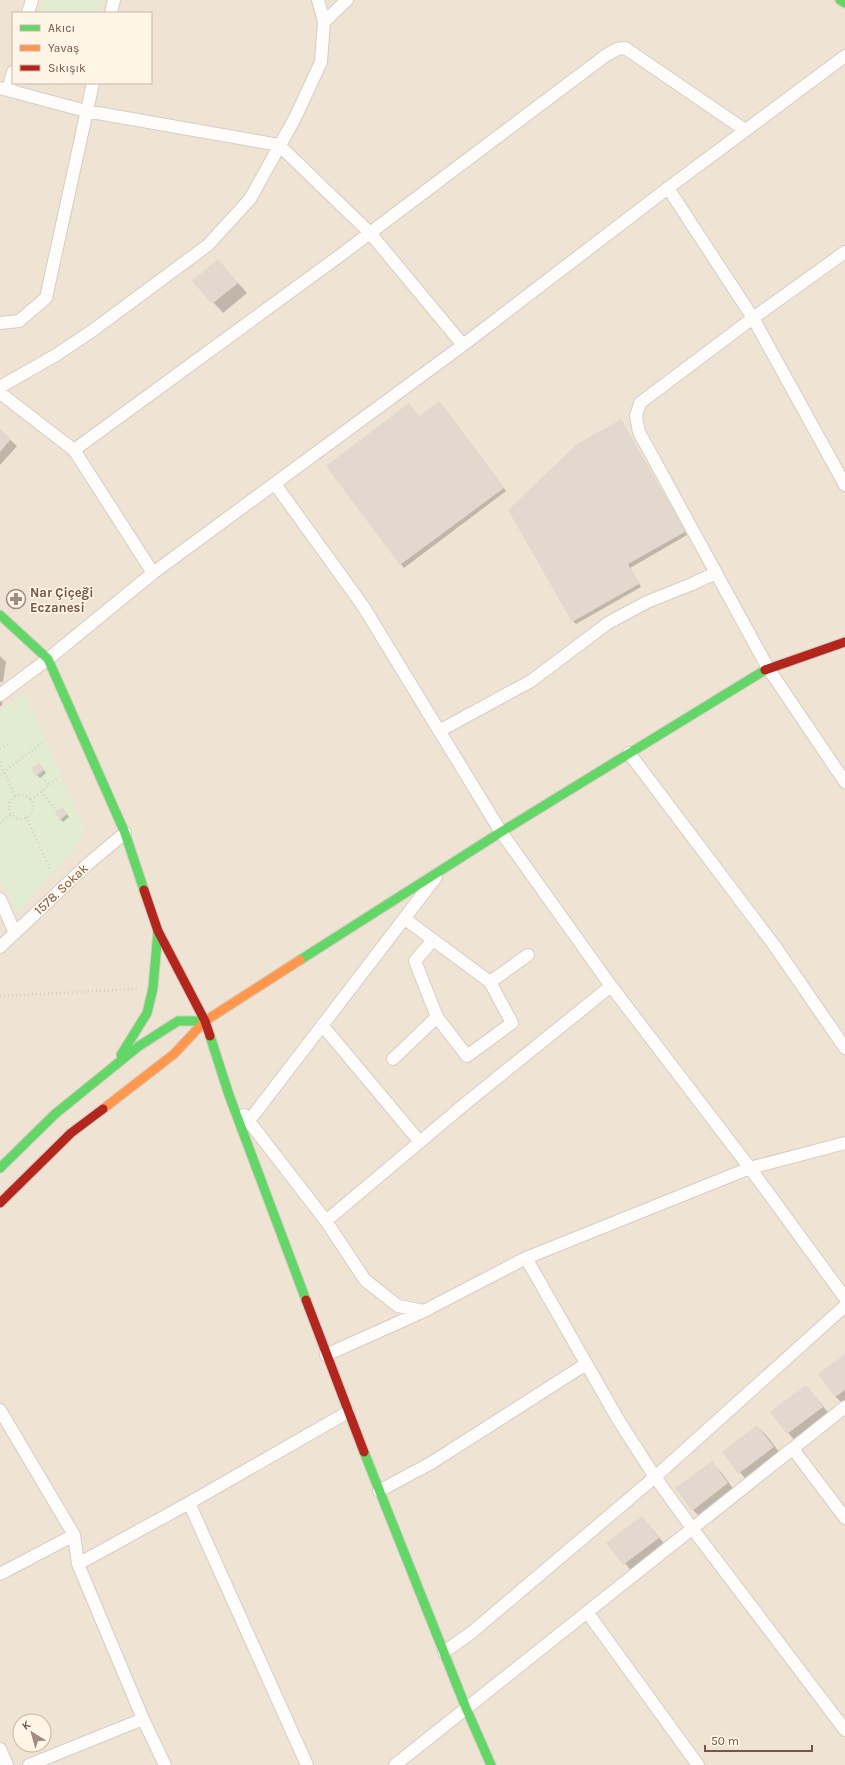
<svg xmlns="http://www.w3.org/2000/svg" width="845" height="1765" font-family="Karla,sans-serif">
  <rect width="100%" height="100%" fill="#f6f0e6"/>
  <path fill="#efe3d3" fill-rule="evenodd" d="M0 0H845V1765H0ZM13 13H151V83H13ZM20 1721H44V1745H20Z"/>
  <path fill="#e1ecd1" d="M42 0H103L99 13H39Z
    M24 692 83 826 82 836 77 846 17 913 0 877V711Z"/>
  <path fill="#0003" d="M218 261 247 293 223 313 194 281Z
    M442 405 506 491 404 568 327 466Z
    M621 420 687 535 630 568 641 587 576 624 573 621Z
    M0 431 17 446 0 465Z
    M0 656 6 662 3 682H0Z
    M0 685 4 689 2 706H0Z
    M42 767 46 773 40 778 32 769Z
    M65 811 69 817 63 822 60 819Z
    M845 1355V1406L835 1396Z
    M806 1386 832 1417 797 1443 771 1413Z
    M757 1426 767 1436 783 1457 749 1483 723 1452Z
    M711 1463 721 1472 737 1494 703 1520 693 1510Z
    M642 1517 668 1548 634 1574 608 1543Z"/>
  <path fill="#e2d8ce" d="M218 259 238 283 212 304 192 281Z
    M439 401 504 488 400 565 326 466 409 403 419 416Z
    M621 419 685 532 628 564 639 584 572 622 508 510 576 445Z
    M0 429 11 439 0 452Z
    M39 763 44 770 36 776 31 769Z
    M62 807 67 814 60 820 55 813Z
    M845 1354V1390L835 1397 818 1374Z
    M806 1385 823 1407 787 1434 770 1412Z
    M757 1425 774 1447 738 1474 722 1452Z
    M712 1461 728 1483 692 1511 675 1488Z
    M642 1516 659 1538 623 1565 606 1543Z"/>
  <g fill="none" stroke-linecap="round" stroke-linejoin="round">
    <defs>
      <path id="street" d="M28 13 32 0
        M111 13 114 0
        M324 22 347 0
        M0 88 86 111 279 145 370 233 463 345
        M8 90 13 72
        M668 188 753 318 845 485
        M845 252 753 318 640 403 636 416 639 432 768 668 845 782
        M0 323 19 321 46 298 93 83
        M0 387 56 355 92 331 208 245 250 199 295 118 321 62 324 22 318 0
        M0 393 74 450 153 573
        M74 450 338 257 605 56 617 49 625 48 745 130
        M275 484 363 606 501 832 611 986 750 1168 845 1298
        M0 695 48 659 153 573 463 345 668 188 845 56
        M439 731 531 681 608 623 647 602 692 584 716 573
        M629 753 774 945 845 1048
        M0 899 15 933
        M405 919 490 982 512 1023 467 1056 437 1017 415 961 433 940
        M0 947 89 863 125 833
        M490 982 528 955
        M322 1025 420 1142
        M393 1059 437 1017
        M244 1115 326 1221 365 1280 398 1306 424 1311
        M249 1121 436 877
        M326 1221 466 1103 611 986
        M526 1258 619 1421 655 1477 692 1528 845 1730
        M326 1355 424 1311 526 1258 750 1168 845 1143
        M0 1410 74 1535 78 1564 143 1719 165 1765
        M793 1449 845 1518
        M379 1491 431 1463 586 1364
        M189 1503 307 1765
        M78 1564 189 1503 348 1412
        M0 1574 74 1535
        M587 1612 698 1765
        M444 1652 471 1633 655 1477 845 1306
        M0 1749 7 1765
        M29 1765 143 1719
        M395 1765 845 1407"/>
      <path id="fast" d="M840 0 845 3
        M0 615 48 659 125 833 144 890
        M300 960 501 832 765 670
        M210 1036 229 1095 306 1300
        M121 1055 147 1013 153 988 158 931
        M0 1168 55 1114 139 1046 178 1021H205
        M364 1452 466 1708 491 1765"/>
      <path id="slow" d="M103 1109 174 1054 205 1021 300 960"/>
      <path id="jam" d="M765 670 845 642
        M144 890 158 931 205 1021 210 1036
        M0 1203 71 1133 103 1109
        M306 1300 364 1452"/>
    </defs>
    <use href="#street" stroke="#d7cdc4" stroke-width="14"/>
    <use href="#fast" stroke="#d6ccc3" stroke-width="11"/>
    <use href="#slow" stroke="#d6ccc3" stroke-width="11"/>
    <use href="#jam" stroke="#d6ccc3" stroke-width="11"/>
    <path stroke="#d7cfc9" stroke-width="2.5" stroke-dasharray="1 3" stroke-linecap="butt" d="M0 749 8 744
      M0 762 15 796
      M40 774 49 785
      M0 775 43 742
      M41 792 57 811
      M9 807a12 12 0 1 1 24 0a12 12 0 1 1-24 0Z
      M31 800 58 778
      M26 817 51 871
      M0 823 11 814
      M0 996 137 989"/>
    <use href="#street" stroke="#fefdfb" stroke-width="12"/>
    <use href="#fast" stroke="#63d668" stroke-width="9"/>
    <use href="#slow" stroke="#ff974d" stroke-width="9"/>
    <use href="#jam" stroke="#b3261e" stroke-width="9"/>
  </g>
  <defs>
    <symbol id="pharmacy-ring" viewBox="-11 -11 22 22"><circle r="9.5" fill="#fff5e6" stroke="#a08d7f" stroke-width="1.5"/><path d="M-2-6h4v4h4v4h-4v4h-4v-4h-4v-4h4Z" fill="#a08d7f"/></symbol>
  </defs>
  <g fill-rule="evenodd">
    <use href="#pharmacy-ring" x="5" y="588" width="22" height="22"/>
  </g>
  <g text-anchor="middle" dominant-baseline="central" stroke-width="3" stroke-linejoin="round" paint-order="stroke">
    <g font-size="13" font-weight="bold" fill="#725748" stroke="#fff5e6" text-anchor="start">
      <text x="30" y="592">Nar Çiçeği<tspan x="30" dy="15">Eczanesi</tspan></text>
    </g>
    <g font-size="13" fill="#725748" stroke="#fff5e6">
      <text transform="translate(61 889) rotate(-43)">1578. Sokak</text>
    </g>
  </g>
  <rect x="12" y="12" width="140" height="72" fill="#fff5e6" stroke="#c7b6a7"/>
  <rect x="20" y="25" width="20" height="6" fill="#63d668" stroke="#c7b6a7"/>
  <text x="48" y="32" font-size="12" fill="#725748">Akıcı</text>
  <rect x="20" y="45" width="20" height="6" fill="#ff974d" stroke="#c7b6a7"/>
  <text x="48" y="52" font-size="12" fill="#725748">Yavaş</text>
  <rect x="20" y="65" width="20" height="6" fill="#b3261e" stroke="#c7b6a7"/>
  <text x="48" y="72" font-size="12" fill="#725748">Sıkışık</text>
  <g transform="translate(32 1733) rotate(323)"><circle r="19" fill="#fff5e6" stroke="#c7b6a7"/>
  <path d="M0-3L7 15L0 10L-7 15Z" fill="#a08d7f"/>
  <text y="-6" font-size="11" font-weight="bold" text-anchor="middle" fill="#725748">K</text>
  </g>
  <path d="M705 1745v6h107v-6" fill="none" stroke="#725748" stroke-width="2"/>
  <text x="711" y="1745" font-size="12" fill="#725748" stroke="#fff5e6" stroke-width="3" paint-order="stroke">50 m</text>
</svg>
